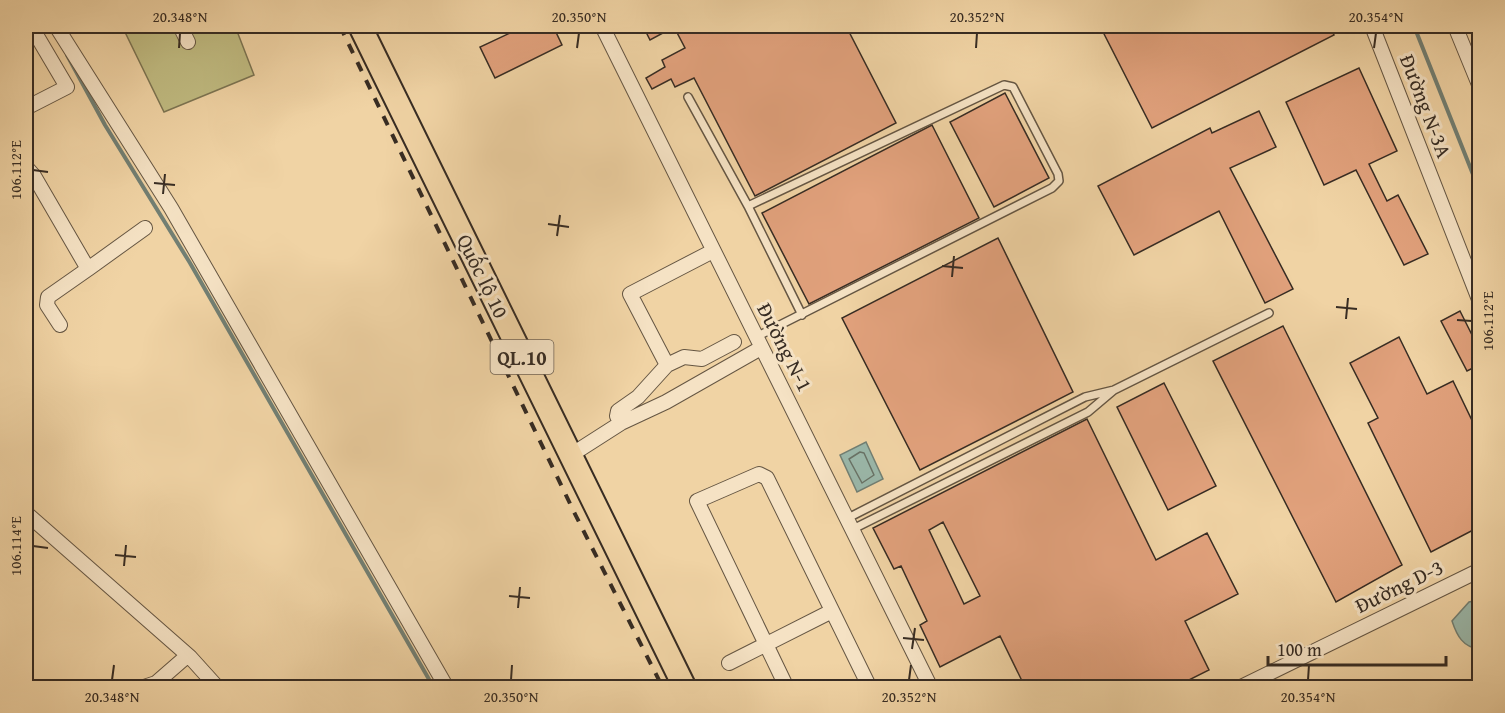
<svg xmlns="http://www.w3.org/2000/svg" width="1505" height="713" font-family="'Gentium Book Plus',serif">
  <rect width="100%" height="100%" fill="#f0d3a4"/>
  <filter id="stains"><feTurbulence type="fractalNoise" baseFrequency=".00333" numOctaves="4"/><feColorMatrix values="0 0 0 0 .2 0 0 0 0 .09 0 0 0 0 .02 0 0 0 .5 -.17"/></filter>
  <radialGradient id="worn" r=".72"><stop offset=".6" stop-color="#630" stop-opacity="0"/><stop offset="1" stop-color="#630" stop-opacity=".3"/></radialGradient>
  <path fill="#c0bb81" stroke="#7c7452" stroke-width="1.5" d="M122 26H235L254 75 164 112Z"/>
  <path fill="#9ab7a9" stroke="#727f73" stroke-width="1.5" d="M866 442 883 479 857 492 840 455Z
    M1479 600H1480L1479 649C1463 647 1457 636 1452 621L1469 602Z"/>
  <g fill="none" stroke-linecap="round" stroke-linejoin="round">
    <path stroke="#687266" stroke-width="1.5" d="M860 452 864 453 874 475 862 483 849 459Z"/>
    <path stroke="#727f73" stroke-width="4" d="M1414 26 1480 192
      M67 55 105 125 190 263 434 688"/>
  </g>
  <path fill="#e1a17c" stroke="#372c23" stroke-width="1.5" fill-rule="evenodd" d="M525 26H553L562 45 495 78 480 47Z
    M643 26H846L896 123 755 196 694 78 675 87 671 79 652 89 646 78 665 67 662 60 685 48 674 27 650 40Z
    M1100 26H1329L1334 35 1152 128Z
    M1359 68 1397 151 1369 164 1387 201 1398 195 1428 254 1404 265 1356 170 1324 185 1286 102Z
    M1005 93 1049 178 994 207 950 122Z
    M1259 111 1276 147 1230 168 1293 289 1265 303 1219 211 1134 255 1098 186 1210 128 1212 133Z
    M932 125 979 218 809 304 762 213Z
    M998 238 1073 392 920 470 842 318Z
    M1460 311 1479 349V365L1467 371 1441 321Z
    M1283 326 1402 565 1336 602 1213 361Z
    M1399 337 1427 394 1453 381 1479 435V527L1431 552 1368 423 1378 418 1350 363Z
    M1164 383 1216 486 1168 510 1117 407Z
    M1087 419 1156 560 1207 533 1238 594 1185 621 1209 670 1175 687H1025L1000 636 940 667 920 625 927 621 901 566 894 569 873 528ZM943 522 980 596 964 604 929 530Z"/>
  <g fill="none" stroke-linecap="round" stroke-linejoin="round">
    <defs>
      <path id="service" d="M688 97 748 206 802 315
        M748 206 1004 85 1013 87 1058 174 1059 181 1052 188 756 337
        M848 518 1085 397 1114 390 1269 313
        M853 529 1088 412 1114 390"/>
      <path id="minor" d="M56 26 171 208 447 688
        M180 26 188 42
        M602 26 931 688
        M1372 26 1480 302
        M1455 26 1480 87
        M26 108 67 87 31 26
        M26 167 34 176 88 269 48 297 47 305 60 325
        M713 251 630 294 667 365 684 357 702 359 734 342
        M88 269 145 228
        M621 423 617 416 618 411 638 397 667 365
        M571 455 621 423 666 402 761 348
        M26 513 190 657 218 688
        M729 663 832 611
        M141 688 156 683 187 656
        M787 688 697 501 759 474 767 478 870 688
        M1239 688 1480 570"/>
      <path id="trunk" d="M360 26 685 688"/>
    </defs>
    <use href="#service" stroke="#655643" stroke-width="10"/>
    <use href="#minor" stroke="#655643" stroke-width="16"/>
    <use href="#trunk" stroke="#372c23" stroke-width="26"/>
    <use href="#service" stroke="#f5e2c4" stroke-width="7"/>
    <use href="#minor" stroke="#f5e2c4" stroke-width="14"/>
    <use href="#trunk" stroke="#f0d3a4" stroke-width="22"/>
    <path stroke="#372c23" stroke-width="4" stroke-dasharray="10 10" stroke-linecap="butt" d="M340 26 576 516 663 688"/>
  </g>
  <path fill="none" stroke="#372c23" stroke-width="2" d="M179 48 180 33M577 48 579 33M976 48 977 33M1374 48 1376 33M33 170 48 172M154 183 175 185M163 194 165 174M548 224 569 227M557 236 560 215M942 266 963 268M952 277 954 256M1336 307 1357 309M1346 319 1348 298M1457 320 1472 321M33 546 48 548M115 555 136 557M124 566 126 545M509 596 530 598M518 608 520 587M903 638 924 640M912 649 915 628M112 680 114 665M511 680 512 665M909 680 911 665M1308 680 1309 665"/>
  <g text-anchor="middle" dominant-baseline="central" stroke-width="6" stroke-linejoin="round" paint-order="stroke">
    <rect fill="#f5e2c4" stroke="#706353" stroke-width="1.5" x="490.5" y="340" width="63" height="34" rx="4.5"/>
    <g font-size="20" font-weight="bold" fill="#372c23">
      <text x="522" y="357">QL.10</text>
    </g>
    <g font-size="21" fill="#372c23" stroke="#f5e2c4">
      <text transform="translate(1426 106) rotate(69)">Đường N-3A</text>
      <text transform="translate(483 276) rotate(64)">Quốc lộ 10</text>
      <text transform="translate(785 347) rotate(63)">Đường N-1</text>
      <text transform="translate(1399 586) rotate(-26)">Đường D-3</text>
    </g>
  </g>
  <rect width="1505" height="713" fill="none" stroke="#f0d3a4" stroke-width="66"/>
  <path d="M1268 656v9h178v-9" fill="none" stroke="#372c23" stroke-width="3"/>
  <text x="1277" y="656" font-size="18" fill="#372c23" stroke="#f5e2c4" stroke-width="4.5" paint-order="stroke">100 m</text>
  <rect x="33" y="33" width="1439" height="647" fill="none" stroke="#372c23" stroke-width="2"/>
  <g font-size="15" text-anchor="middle" fill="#372c23">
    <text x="180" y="22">20.348°N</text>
    <text x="579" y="22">20.350°N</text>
    <text x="977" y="22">20.352°N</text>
    <text x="1376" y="22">20.354°N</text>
    <text transform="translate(16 170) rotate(-90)" y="5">106.112°E</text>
    <text transform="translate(1488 321) rotate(-90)" y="5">106.112°E</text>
    <text transform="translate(16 546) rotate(-90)" y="5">106.114°E</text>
    <text x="112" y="702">20.348°N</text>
    <text x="511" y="702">20.350°N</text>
    <text x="909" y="702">20.352°N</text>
    <text x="1308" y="702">20.354°N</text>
  </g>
  <rect width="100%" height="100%" filter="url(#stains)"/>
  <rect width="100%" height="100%" fill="url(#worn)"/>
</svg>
